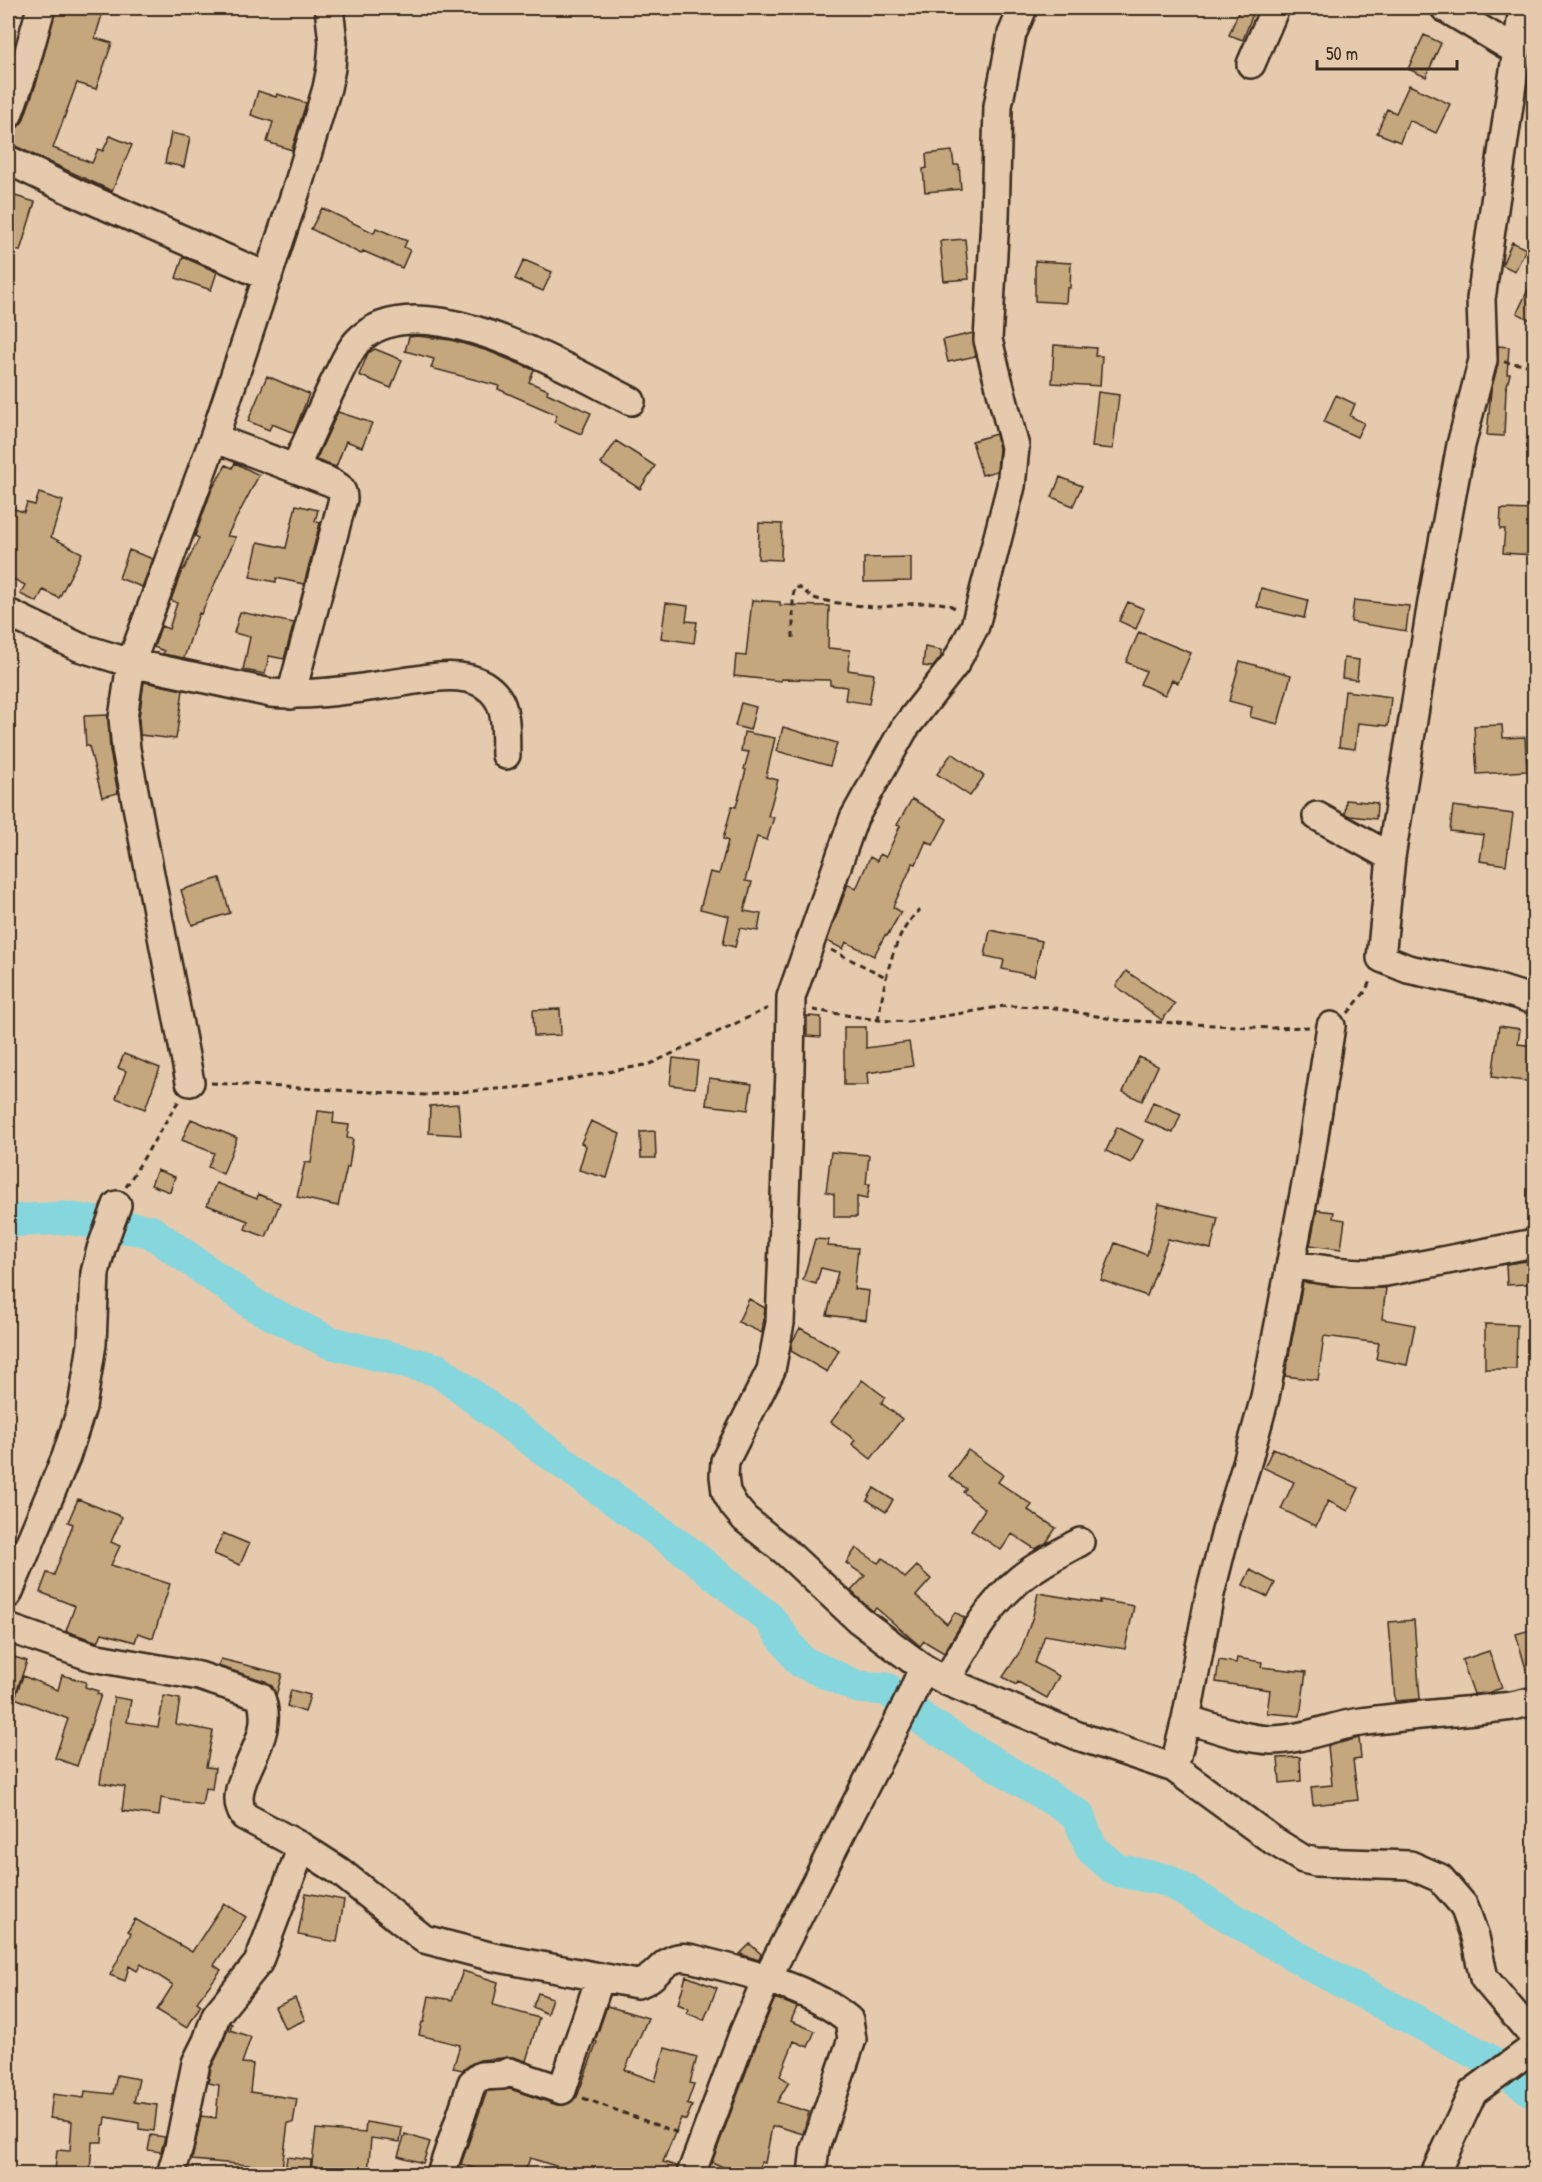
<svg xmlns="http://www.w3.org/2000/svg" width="1542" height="2182" font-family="'Patrick Hand',sans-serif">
  <rect width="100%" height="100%" fill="#e5caad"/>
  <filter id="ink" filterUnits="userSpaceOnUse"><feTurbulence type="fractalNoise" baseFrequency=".0167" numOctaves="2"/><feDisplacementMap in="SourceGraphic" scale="12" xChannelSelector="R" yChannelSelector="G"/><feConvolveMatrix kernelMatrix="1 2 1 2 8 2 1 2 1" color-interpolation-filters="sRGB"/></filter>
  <g filter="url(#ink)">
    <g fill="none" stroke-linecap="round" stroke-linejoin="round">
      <path stroke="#85d7dd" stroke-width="33" d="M8 1221 66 1218 150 1231 256 1306 329 1342 438 1370 512 1426 689 1553 770 1619 800 1661 858 1687 887 1689 925 1721 1078 1815 1091 1848 1116 1870 1167 1880 1311 1965 1487 2059 1534 2092"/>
    </g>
    <path fill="#c5a77e" stroke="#3b2a1e" stroke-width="1.5" d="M56 8H104L95 38 112 43 96 89 77 83 53 148 92 163 98 149 103 151 110 136 132 145 112 191 15 146 8 144V130L18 127 23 121 37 81Z
      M1240 8H1255L1243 40 1229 35Z
      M1424 35 1441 43 1426 77 1408 69Z
      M1409 85 1450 104 1436 133 1409 120 1400 142 1377 133 1387 109 1396 113Z
      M258 91 276 97 277 94 306 103 292 150 267 142 273 122 251 115Z
      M171 133 190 137 184 167 165 163Z
      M952 151 954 165H959L961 189 925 192 923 169 927 168 926 154Z
      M15 196 35 202 20 251 8 248V221Z
      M322 208 374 233 376 228 407 241 404 247 410 250 402 268 363 251 361 254 311 229Z
      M965 239 969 279 944 281 940 241Z
      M1512 242 1526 249 1515 271 1502 265Z
      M183 257 217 272 211 290 176 278Z
      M524 260 552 272 543 291 515 279Z
      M1035 261 1071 263 1070 288H1067L1066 303 1035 301Z
      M1534 277V322L1517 313Z
      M973 333 976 356 948 362 943 340Z
      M417 336 451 340 488 351 534 370 529 382 548 390 547 393 591 413 581 434 554 422 557 415 498 389 499 386 431 368 434 359 405 351 409 337Z
      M1054 345 1096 348 1095 356H1102L1100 386 1052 383Z
      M1498 346 1509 347 1507 374H1510L1506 389 1504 436 1487 435 1491 390 1498 364Z
      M375 349 402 360 391 388 359 375 368 353Z
      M267 376 309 394 294 433 272 424 269 430 248 421Z
      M1098 392 1119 395 1113 449 1092 447Z
      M1336 395 1355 404 1350 416 1364 423 1357 437 1324 422Z
      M338 412 372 423 362 447 346 441 336 467 316 460Z
      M996 434 999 448 997 471 982 475 972 441Z
      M616 441 655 466 640 489 601 464Z
      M235 463 259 475 227 536 236 537 201 614 199 613 184 658 163 654 164 651 154 647 161 626 169 629 177 603 171 600 182 570 184 569 199 538 195 536 212 489 226 465 232 468Z
      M1060 477 1082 486 1073 506 1052 497Z
      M39 493 63 501 51 537 82 553 59 598 43 590 37 602 20 594 25 585 8 576V507L24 512 27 503 35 505Z
      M296 505 318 510 315 521 320 523 304 584 276 578V582L250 577 258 542 286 548Z
      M1501 509 1534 510V555L1503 553 1505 529H1500Z
      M759 523 782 524 781 560 758 559Z
      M129 550 153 559 142 587 119 578Z
      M911 557V581L864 582V558Z
      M1261 588 1308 600 1304 618 1257 607Z
      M752 600 780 602V605L829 606 828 648 850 650 848 670 874 674 869 704 845 700 847 687 830 685V680L781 679V681L734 676 736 655 746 656Z
      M1354 600 1409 606 1406 631 1351 622Z
      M1128 602 1144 609 1136 629 1119 621Z
      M666 603 688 606 686 621 697 622 694 643 661 638Z
      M240 612 294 623 284 659 269 656 265 674 243 670 250 637 234 633Z
      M1139 632 1191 653 1178 683 1172 680 1165 695 1140 684 1146 671 1126 662Z
      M925 647 941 650V657L933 667 923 666Z
      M1344 658 1359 660 1357 680 1342 678Z
      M1240 661 1291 675 1278 724 1250 717 1252 707 1229 701Z
      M144 682 183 690 176 739 140 735 139 718Z
      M1345 691 1391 697 1388 726 1358 723 1355 749 1339 747Z
      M741 703 756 707 750 730 735 726Z
      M108 715 110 751 118 793 102 797 89 746H86L84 716Z
      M1502 725 1503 738 1525 737 1527 771 1477 774 1474 726Z
      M783 727 837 743 830 766 777 751Z
      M744 732 775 738 766 777 778 780 768 816 774 817 767 840 757 837 745 881 752 882 744 911 761 914 758 931 740 928 735 947 723 944 729 916 700 909 710 872 719 874 728 841 723 839 732 806 736 807 746 770 744 769 749 752 741 751Z
      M952 753 984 776 970 796 937 774Z
      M912 799 947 819 933 845 926 841 916 864 913 863 893 907 901 912 887 936 885 935 874 956 846 942 843 949 827 941 848 884 856 889 870 857 877 861 880 854 886 857 900 826 897 825Z
      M1346 800 1377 803 1376 819 1350 816 1345 814Z
      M1453 806 1513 814 1506 865 1480 861 1484 835 1450 831Z
      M220 878 230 913 192 925 181 890Z
      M990 930 1042 941 1034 976 1002 969 1004 960 985 956Z
      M1126 971 1175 1004 1162 1020 1116 986Z
      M560 1009 561 1035 534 1036 533 1010Z
      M807 1016 821 1017V1037L807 1036Z
      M1499 1026 1520 1029 1518 1044 1534 1046V1082L1492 1077Z
      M844 1027H866V1048L909 1042 913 1066 867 1073 868 1085H844Z
      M124 1054 160 1068 145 1109 116 1098 126 1071 118 1068Z
      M1139 1057 1158 1066 1142 1101 1123 1092Z
      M673 1058 698 1061 695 1088 670 1085Z
      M709 1078 752 1084 748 1110 706 1105Z
      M1153 1102 1181 1114 1173 1133 1145 1121Z
      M458 1104 461 1135 429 1133 430 1106Z
      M318 1111 334 1113 333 1123 349 1125 347 1138 353 1139 349 1167H347L338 1206 297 1197 305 1162 311 1163Z
      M191 1119 237 1138 223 1174 208 1167 214 1153 182 1140Z
      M591 1121 620 1134 607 1178 579 1170 586 1146 581 1143Z
      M1117 1127 1143 1140 1131 1163 1106 1151Z
      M655 1131 656 1158H641L640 1132Z
      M831 1152 869 1155 866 1184H870L867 1199 857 1197V1217H834V1194L826 1192Z
      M157 1170 175 1177 170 1192 151 1185Z
      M216 1183 257 1199 258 1194 280 1203 266 1237 245 1229 248 1221 207 1205Z
      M1159 1204 1218 1218 1211 1249 1168 1239 1147 1296 1101 1280 1115 1243 1147 1255Z
      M1317 1210 1334 1212 1333 1218 1345 1220 1341 1249 1310 1245Z
      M815 1239 829 1240 827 1246 858 1248 854 1289 869 1291 866 1320 827 1315 838 1272 821 1268 816 1284 803 1280Z
      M1527 1261V1284L1507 1285 1506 1264Z
      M1303 1282 1349 1288H1386L1382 1319 1415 1325 1407 1365 1376 1359 1379 1343 1324 1336 1318 1380 1285 1376Z
      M749 1299 765 1308 762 1333 738 1322Z
      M1485 1324 1517 1325 1516 1369H1485Z
      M800 1328 839 1350 827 1372 791 1351 792 1342Z
      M862 1380 885 1397 881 1403 902 1419 871 1459 852 1444 855 1440 831 1422Z
      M1273 1448 1359 1488 1348 1511 1328 1501 1316 1526 1281 1509 1294 1482 1264 1468Z
      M968 1450 1003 1475 998 1482 1032 1505 1028 1510 1056 1528 1046 1543 1035 1549 1012 1534 1001 1550 971 1530 985 1509 963 1492 966 1489 949 1476Z
      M874 1488 893 1500 886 1512 867 1500Z
      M78 1499 122 1517 111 1542 120 1546 111 1565 170 1584 153 1638 138 1633 135 1642 102 1633 98 1642 66 1631 75 1606 40 1592 47 1573 54 1575 73 1524 68 1522Z
      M223 1533 249 1544 240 1565 214 1554Z
      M856 1548 878 1563 883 1558 905 1578 917 1566 931 1579 916 1596 947 1624 955 1612 965 1618 944 1653 924 1641 920 1646 876 1608 873 1611 869 1608 851 1591 865 1576 846 1563Z
      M1250 1570 1275 1583 1268 1597 1243 1585Z
      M1038 1593 1100 1603V1600L1134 1606 1125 1649 1045 1635 1035 1663 1059 1676 1047 1698 1018 1682 1016 1685 1003 1677 1021 1650 1033 1616Z
      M1414 1620 1420 1699 1395 1701 1389 1622Z
      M1534 1629V1682L1530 1683 1516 1634Z
      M1489 1651 1502 1688 1487 1693 1474 1694 1462 1660Z
      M8 1655 27 1661 10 1710 8 1709Z
      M1237 1658 1262 1662 1261 1667 1306 1672 1300 1716 1267 1713 1270 1690 1216 1682 1219 1660 1236 1663Z
      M221 1659 282 1674 276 1696 272 1686 265 1681 218 1666Z
      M62 1675 86 1682 85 1687 98 1691 97 1694 101 1695 77 1766 55 1758 68 1719 15 1698 23 1676 58 1690Z
      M291 1690 310 1695 305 1712 287 1706Z
      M164 1696 180 1699 176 1724 213 1731 206 1767 215 1768 212 1789 205 1788 202 1805 161 1798 159 1816 122 1811 125 1787 100 1783 114 1697 131 1700 127 1722 158 1727Z
      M1359 1738 1361 1759 1353 1760 1358 1800 1313 1805 1311 1787 1332 1785 1328 1746Z
      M1300 1757 1301 1781 1280 1783 1278 1758Z
      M306 1893 344 1900 337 1942 298 1935Z
      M224 1903 246 1917 214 1965 221 1970 197 2002 201 2005 187 2028 157 2010 173 1985 141 1964 137 1971 129 1966 125 1981 110 1975 123 1950 131 1933 128 1931 135 1919 192 1952Z
      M750 1944 761 1954 759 1960 740 1954Z
      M463 1971 498 1982 493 2005 539 2018 526 2061 513 2057 480 2060 471 2064 463 2070 453 2068 460 2045 419 2035 422 2022H424L429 1996 452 2000Z
      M686 1976 717 1988 704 2020 687 2013 689 2009 678 2004Z
      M538 1993 552 1998 547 2014 533 2007Z
      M295 1998 305 2020 285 2029 275 2007Z
      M775 1998 797 2007 791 2021 815 2031 808 2047 794 2041 780 2076 789 2082 777 2102 809 2112 803 2134 777 2126 772 2127 765 2163 761 2162 759 2175H741L712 2162 760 2035Z
      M607 2006 648 2018 625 2070 655 2081 665 2048 697 2057 690 2083 694 2084 687 2104 692 2106 686 2120 681 2118 663 2162 677 2166 676 2175H563L565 2169 530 2158 524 2175H496L461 2164 487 2091 510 2089 557 2105H564L577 2097 597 2042 595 2041Z
      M230 2023 232 2024 230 2030 251 2037 242 2063 253 2064 250 2092 297 2099 293 2123H288L282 2168 192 2160 201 2116 216 2118 219 2085 208 2083 211 2068 222 2046Z
      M117 2075 139 2079 134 2102 157 2105 154 2131 139 2129V2123L106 2117 105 2125H103L102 2142H92L90 2173 55 2171 57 2150 70 2151 72 2121 50 2118 53 2094 84 2098 85 2091 113 2094Z
      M366 2122 402 2128 400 2142 371 2138 368 2174 326 2169V2173L311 2172 316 2129 365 2133Z
      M405 2134 430 2142 423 2163 398 2156Z
      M151 2135 165 2137 161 2152 148 2150Z
      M287 2157 311 2160 310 2175 285 2173Z"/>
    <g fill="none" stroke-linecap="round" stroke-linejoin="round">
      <defs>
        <path id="minor" d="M1023 8 1012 34 998 106 995 218 988 340 1015 447 1011 486 975 626 955 664 904 729 854 818 791 997 790 1070 780 1323 771 1370 725 1461 724 1476 726 1492 734 1506 745 1519 786 1552 859 1620 923 1668 946 1681 1078 1736 1174 1768 1274 1841 1303 1859 1316 1862 1410 1865 1440 1878 1464 1906 1475 1937 1484 1978 1534 2037
          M1445 8 1517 51
          M1523 8 1481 299 1483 360 1461 445 1432 602 1391 857 1381 958 1408 969 1489 986 1534 1000
          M1251 64 1275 8
          M8 115 22 76 41 8
          M8 160 74 192 268 277
          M214 438 328 481C337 485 343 488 343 499L291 695
          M295 468C309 438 322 407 337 377 343 365 348 352 357 342 417 278 570 371 631 401
          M8 613 79 647 131 663 271 693C315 697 359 688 403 682 423 679 446 674 466 678 478 680 490 687 497 697 508 712 505 737 506 755
          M1317 816 1391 857
          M190 1082 126 749 123 718 131 663 214 438 299 182 327 88 331 68 333 42 329 8
          M1291 1264C1323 1270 1353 1275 1386 1272L1534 1243
          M8 1594 66 1457 82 1407 92 1344 95 1273 101 1249 117 1205
          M8 1628 92 1657 199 1676 260 1696C280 1742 222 1782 244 1816L302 1847 339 1871 424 1939 493 1957 637 1984C656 1980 661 1961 678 1958 688 1956 700 1961 709 1963 754 1974 814 1990 849 2020L852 2039 815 2148 812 2174
          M946 1681C967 1645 987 1606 1020 1579 1038 1564 1060 1553 1080 1542
          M1186 1719C1213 1727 1243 1739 1271 1740 1302 1740 1331 1726 1361 1722 1411 1715 1462 1712 1512 1706L1534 1701
          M1174 1768 1186 1719 1210 1594 1226 1531 1247 1463 1265 1397 1309 1168 1331 1026
          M171 2174 179 2147 196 2063 207 2041 216 2015 258 1963 302 1847
          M441 2174 472 2083 481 2076 502 2075 509 2072 562 2090 600 1978
          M691 2174 745 2029 767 1978 910 1698 923 1668
          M1435 2174 1473 2092 1534 2047"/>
      </defs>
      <use href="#minor" stroke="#3b2a1e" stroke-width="32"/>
      <path stroke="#3b2a1e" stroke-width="3" stroke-dasharray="6 4.5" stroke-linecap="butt" d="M1504 362 1534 366
        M793 638V596L795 587C802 587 807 595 814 598 824 602 867 607 878 607 898 607 941 596 956 609
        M831 950 886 977
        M813 1010 878 1020 908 1022 1005 1006 1050 1007 1117 1020 1272 1028 1310 1027
        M1348 1013 1365 992 1371 979
        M878 1020C884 986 892 933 920 910
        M211 1083 425 1095 533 1086 650 1064 768 1008
        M126 1187 179 1100
        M583 2098 681 2134"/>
      <use href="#minor" stroke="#e5caad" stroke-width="27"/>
    </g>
  </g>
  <rect width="1542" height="2182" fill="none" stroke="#e5caad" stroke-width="30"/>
  <rect x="15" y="15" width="1512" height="2152" fill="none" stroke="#3b2a1e" stroke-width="2" filter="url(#ink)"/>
  <path d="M1317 60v9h140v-9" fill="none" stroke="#3b2a1e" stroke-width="3"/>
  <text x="1326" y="60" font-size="18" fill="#3b2a1e" stroke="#e5caad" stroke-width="4.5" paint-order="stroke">50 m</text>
</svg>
